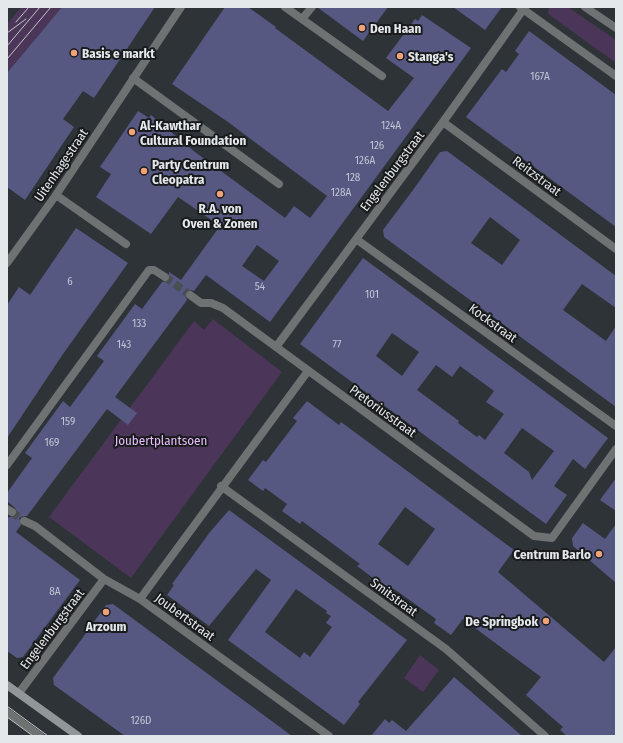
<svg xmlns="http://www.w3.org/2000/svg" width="623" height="743" font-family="'Fira Sans Condensed',sans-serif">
  <rect width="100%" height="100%" fill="#2e3337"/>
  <path fill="#4b3558" d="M21 7H62L7 73V24Z
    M549 7H568L616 40V63L548 14Z
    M213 319 282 372 131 578 49 517 194 321 204 330Z
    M420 655 439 670 423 692 404 678Z"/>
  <path fill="#565882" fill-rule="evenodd" d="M62 7H155L94 98 83 91 63 119 74 127 25 200 7 187V73Z
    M225 7H248L276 27 275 28 388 111 414 78 386 58 415 19 418 21 422 15 471 48 270 322 206 275 194 291 190 290 186 291 185 295 187 300 115 397 137 413 128 425 107 409 27 516H23L19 518 21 525 16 532 80 580 23 657 17 658 7 651V519L9 517H15L17 512 15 508 7 501V493L32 458 25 453 63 401 70 407 104 361 97 356 135 304 142 309 162 282 169 280V272L181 280 220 226 178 197 151 234 96 197 111 174 100 167 138 111 149 118 151 115 195 152 285 218 294 206 310 218 327 196 228 122 172 84ZM257 245 279 261 264 281 242 266Z
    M317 7H388L363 41Z
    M453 7H502L485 30Z
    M529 31 616 95V227L466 117 502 69 506 72 519 54 515 51Z
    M447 151 616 276V308L582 284 563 310 606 341 616 326V407L384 237 383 230 413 190 440 152ZM490 217 520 240 502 265 471 243Z
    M76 228 128 263 63 354 7 438V305L19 287 30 295Z
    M363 258 608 438 585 469 573 459 554 486 567 495 546 524 300 344ZM392 333 419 352 402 376 376 356ZM436 365 452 377 460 366 494 391 486 402 504 414 485 440 479 435 477 437 458 423 459 421 417 390ZM522 428 554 451 532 480 529 472 504 453Z
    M307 401 339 425 341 422 514 550 498 572 604 662 616 647V736H567L560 730 563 727 526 695 541 677 463 619 451 635 434 623 436 619 394 589 392 592 357 566 360 564 302 521 300 524 282 511 287 504 265 488 263 491 248 480 263 460 266 462 297 421 293 418ZM405 507 435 529 408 566 378 544Z
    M616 478V511L600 500Z
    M229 510 407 640 358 702 360 704 344 725 228 640 271 580 256 569 209 626 167 595 174 585 172 584 210 532ZM296 589 327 611 326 613 331 616 326 623 332 627 310 657 304 652 300 658 265 632Z
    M583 523 605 539 616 524V583L573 546 572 538Z
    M113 604 166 643 292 736H125L54 685 53 678 81 640 106 605Z
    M454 677 522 736H371L385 719 389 723 392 720 406 731Z"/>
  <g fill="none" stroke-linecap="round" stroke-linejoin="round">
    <path stroke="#494e52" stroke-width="8" stroke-dasharray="8 4" stroke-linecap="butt" d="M165 277 190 295
      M12 512 24 521"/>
    <path stroke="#6f7273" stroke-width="8" d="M302 19 312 7
      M56 195 126 244
      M7 712 40 736"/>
    <path stroke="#6f7273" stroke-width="8" d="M285 7 382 76
      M520 7 616 76
      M585 7 616 28
      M133 78 279 184
      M443 122 616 249
      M356 239 616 426
      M7 263 56 195 181 7
      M190 295 201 303H211L223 308 534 536 552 538 616 449
      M276 347 443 122 525 7
      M7 465 149 270H154L165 277
      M221 486 446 649 545 736
      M7 509 12 512
      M24 521 35 526 104 579 140 599 329 736
      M140 599 308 371
      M19 693 104 579"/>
    <path stroke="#919698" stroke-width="8" d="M7 685 78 736"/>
    <path stroke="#c2c6c9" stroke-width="1" d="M16 22 29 7
      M7 33 26 19
      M7 46 40 7
      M7 59 51 7
      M7 706 48 736
      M7 717 33 736"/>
  </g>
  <g fill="#f0a279" stroke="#181a1c" stroke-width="1.5">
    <circle cx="362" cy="28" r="4"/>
    <circle cx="74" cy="53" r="4"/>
    <circle cx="400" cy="56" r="4"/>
    <circle cx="132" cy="132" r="4"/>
    <circle cx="144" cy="171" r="4"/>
    <circle cx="220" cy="194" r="4"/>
    <circle cx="599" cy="554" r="4"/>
    <circle cx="106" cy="612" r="4"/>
    <circle cx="546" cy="621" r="4"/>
  </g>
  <g text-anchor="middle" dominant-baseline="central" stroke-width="4" stroke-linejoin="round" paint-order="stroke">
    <g font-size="11" fill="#c1c4d1">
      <text x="540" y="76">167A</text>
      <text x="391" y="125">124A</text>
      <text x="377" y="145">126</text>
      <text x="365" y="160">126A</text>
      <text x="353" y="177">128</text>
      <text x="341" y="192">128A</text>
      <text x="70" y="281">6</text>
      <text x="260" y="286">54</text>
      <text x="372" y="294">101</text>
      <text x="139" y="323">133</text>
      <text x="124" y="344">143</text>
      <text x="337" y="344">77</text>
      <text x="68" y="421">159</text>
      <text x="52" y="442">169</text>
      <text x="55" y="591">8A</text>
      <text x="141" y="720">126D</text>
    </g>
    <g font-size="13" font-weight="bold" fill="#e5e8eb" stroke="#181a1c" text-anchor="start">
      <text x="370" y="28">Den Haan</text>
      <text x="82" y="53">Basis e markt</text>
      <text x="408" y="56">Stanga's</text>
      <text x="140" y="125">Al-Kawthar<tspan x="140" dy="15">Cultural Foundation</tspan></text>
      <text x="152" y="164">Party Centrum<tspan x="152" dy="15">Cleopatra</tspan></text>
      <text x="220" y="208" text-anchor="middle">R.A. von<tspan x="220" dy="15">Oven &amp; Zonen</tspan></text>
      <text x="591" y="554" text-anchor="end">Centrum Barlo</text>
      <text x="538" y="621" text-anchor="end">De Springbok</text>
      <text x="106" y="626" text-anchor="middle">Arzoum</text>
    </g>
    <g font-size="13" fill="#e5e8eb" stroke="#181a1c">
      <text transform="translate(61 165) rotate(-56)">Uitenhagestraat</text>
      <text transform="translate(392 171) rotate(-53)">Engelenburgstraat</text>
      <text transform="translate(537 176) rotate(37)">Reitzstraat</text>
      <text transform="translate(493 323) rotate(36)">Kockstraat</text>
      <text transform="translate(383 411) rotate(36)">Pretoriusstraat</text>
      <text transform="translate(394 597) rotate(36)">Smitstraat</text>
      <text transform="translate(185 617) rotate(36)">Joubertstraat</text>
      <text transform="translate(52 629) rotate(-53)">Engelenburgstraat</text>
    </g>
    <g font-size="13" fill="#e5bcfc" stroke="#181a1c">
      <text x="161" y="440">Joubertplantsoen</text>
    </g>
  </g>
  <rect width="623" height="743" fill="none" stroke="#e5e8eb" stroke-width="16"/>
</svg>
